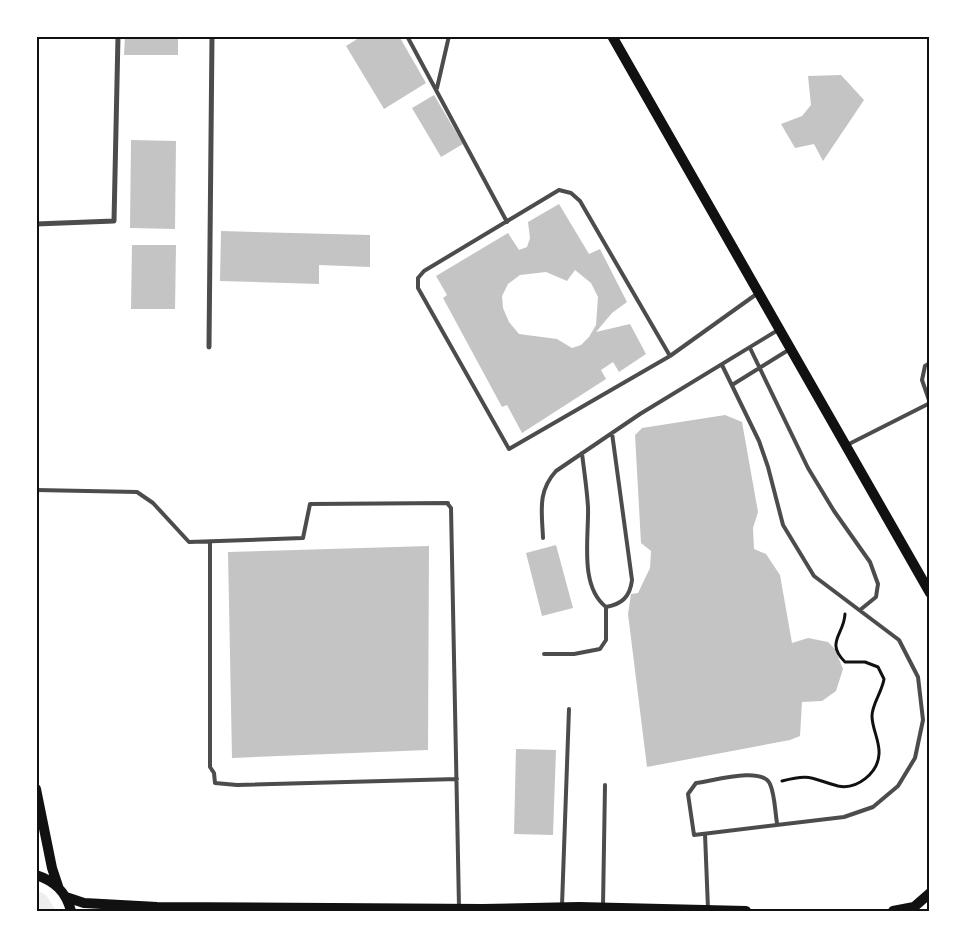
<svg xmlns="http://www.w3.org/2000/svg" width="966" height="947" font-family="Overpass,sans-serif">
  <rect width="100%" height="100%" fill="#fff"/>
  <path fill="#eee" d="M36 890 46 895 56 911H36Z"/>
  <path fill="#c4c4c4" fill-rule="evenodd" d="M125 36H178V55H124Z
    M362 36H399L426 83 384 109 346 46Z
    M841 75 864 100 823 161 814 144 795 148 781 124 802 116 811 105 808 76Z
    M434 95 463 144 441 157 412 108Z
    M131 140 176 141 175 229 130 228Z
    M559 204 589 254 600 249 627 302 612 313 596 332 630 324 646 354 619 372 613 362 601 370 606 379 522 433 507 405 502 407 443 298 447 295 436 276 508 233 519 250 527 247 530 238 528 222ZM575 270 591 283 598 297 596 325 589 337 581 345 572 348 557 339 519 334 509 322 503 308 502 296 508 284 520 275 546 272 567 281Z
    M221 231 370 235V267L319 265V284L220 281Z
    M132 245H176L175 309H131Z
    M725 415 742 422 758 512 753 528 754 549 766 554 780 575 792 643 808 638 828 642 835 649 843 669 836 691 822 701 802 702 800 736 790 740 647 767 628 614 631 594 638 593 650 568 651 551 641 543 635 435 642 428Z
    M556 545 573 608 542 616 526 553Z
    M429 546 428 750 232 758 228 552Z
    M516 749 556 750 553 835 514 834Z"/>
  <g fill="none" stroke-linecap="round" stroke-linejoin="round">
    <path stroke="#111" stroke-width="3" d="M782 781C812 773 811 779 838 786 857 790 878 773 879 754 880 741 872 729 872 716 872 704 882 692 884 679L878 667 865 662H845C825 642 844 635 845 614"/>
    <path stroke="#4c4c4c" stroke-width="4" d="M407 36 507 222
      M437 88 449 36
      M750 348 808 468 834 511 870 562 878 584 876 597 860 610
      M670 356 580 201 571 193 559 190 424 271 418 278V288L509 449 670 356 758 293
      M930 363 925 366 922 380 930 403
      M722 365 759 441 768 467 783 525 814 576 899 640 918 677 923 720 915 758 898 786 873 807 844 817 694 835 688 794 696 783C713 781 762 766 770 784 775 795 775 812 777 823
      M732 385 790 349
      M847 445 930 403
      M582 453C584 471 587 489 588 507 589 537 579 586 606 607 622 604 630 597 632 580L612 433
      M36 490 137 492 153 503 189 542 303 538 310 504 448 503
      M447 503 451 508 459 907
      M543 538C542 512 537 492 556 471L640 414 778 330
      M210 542V767L214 773 215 783 237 785 457 779
      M544 654H574L600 649 606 640V607
      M705 834 708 909
      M562 905 569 709
      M603 906 605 785"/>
    <path stroke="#4c4c4c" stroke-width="5" d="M36 224 114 221 118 36
      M209 347 212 36"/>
    <path stroke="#111" stroke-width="10" d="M612 36 930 593
      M36 789 52 868 58 886
      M36 875C55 881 66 892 71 911
      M66 897 84 903 157 907 483 909 579 907 746 911
      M893 911 914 907 930 893"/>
  </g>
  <rect width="966" height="947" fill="none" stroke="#ffffff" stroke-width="75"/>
  <rect x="38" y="38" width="890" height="872" fill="none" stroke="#111" stroke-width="2"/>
</svg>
